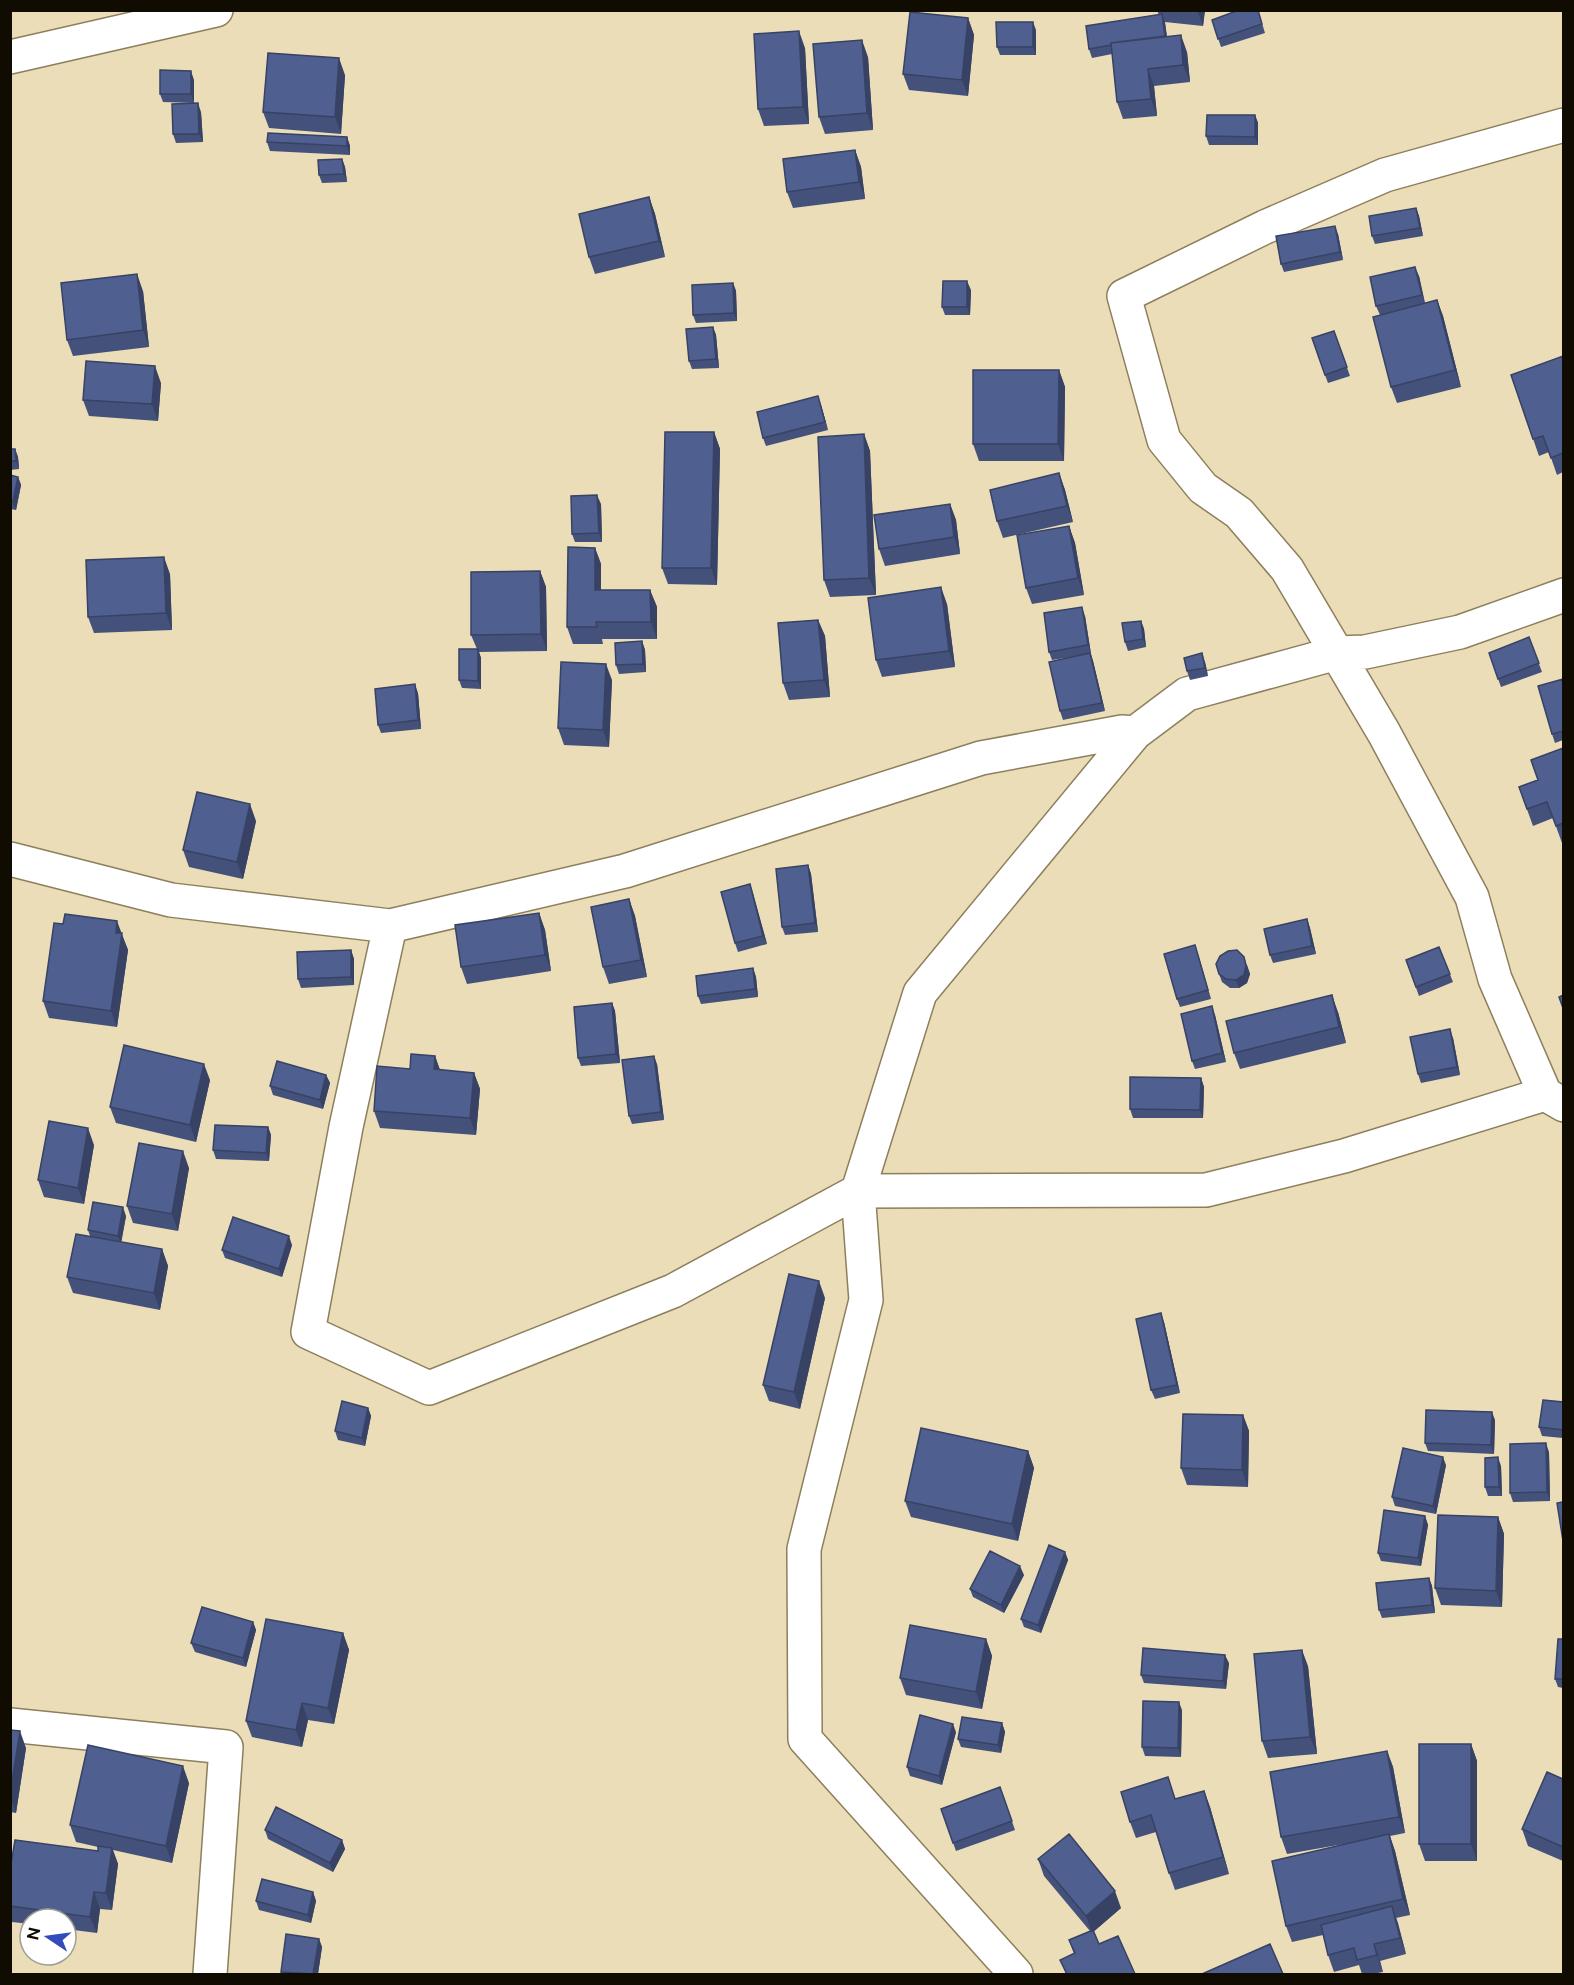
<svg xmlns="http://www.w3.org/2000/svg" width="1574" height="1985" font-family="'Public Sans',sans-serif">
  <rect width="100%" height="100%" fill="#ebddb7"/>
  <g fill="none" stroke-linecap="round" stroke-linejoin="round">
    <defs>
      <path id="street" d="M10 57 216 10
        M1564 125 1385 175 1265 227 1124 296 1164 440 1203 488 1239 513 1287 569 1384 733 1472 897 1495 979 1545 1094 1564 1105
        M10 859 171 900 390 926 625 871 981 758 1122 732 1135 733
        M390 926 346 1127 308 1332 429 1388 673 1291 858 1191 1206 1190 1344 1156 1545 1094
        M10 1725 226 1747 210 1974
        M1016 1974 805 1739 804 1549 866 1300 858 1191 920 993 1135 733 1187 694 1337 653 1365 652 1460 632 1564 595"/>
    </defs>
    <use href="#street" stroke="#8d7f5c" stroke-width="36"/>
    <use href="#street" stroke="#fff" stroke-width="33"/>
  </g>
  <path fill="#44527b" d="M1157 10H1205L1203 26 1165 22 1167 37 1187 52 1190 82 1154 86 1157 116 1123 119 1117 102 1112 54 1092 58 1089 49 1159 15Z
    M1258 10 1265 33 1221 47 1212 20Z
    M968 18 974 35 968 96 909 90 903 74Z
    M1036 30V55H1000L997 47Z
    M805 48 809 124 764 126 758 109Z
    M868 57 873 130 825 134 819 117Z
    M345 75 341 134 269 128 263 112Z
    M194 80V103L163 102 160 94Z
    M201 112 203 142 176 143 173 134Z
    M1255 115 1258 123V145H1209L1206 136Z
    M347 137 350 146V155L270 151 267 142Z
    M855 150 861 167 865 199 793 208 787 192Z
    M342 159 345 167 347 182 322 183 319 175Z
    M649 197 655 214 665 257 595 274 589 257Z
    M1416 208 1419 216 1423 236 1375 244 1372 236Z
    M1338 234 1343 260 1284 272 1281 264Z
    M1419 276 1425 303 1437 300 1443 316 1461 387 1397 403 1391 387 1395 311 1380 315 1376 306Z
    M733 283 736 291 737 321 696 323 693 315Z
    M971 290 970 315H945L942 307Z
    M143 291 149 347 73 356 67 340Z
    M713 327 716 335 719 368 692 369 689 361Z
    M1334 331 1350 376 1328 383 1325 375Z
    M1563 356V472L1557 475 1549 452 1539 456 1511 375Z
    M1059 370 1065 387 1064 461H979L973 444Z
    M161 383 158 421 89 416 83 400Z
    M821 405 828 430 766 446 763 438Z
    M714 432 720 449 717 585 668 584 662 568Z
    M864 434 870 451 876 595 830 597 824 580Z
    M10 449H15L18 457 19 469 10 470Z
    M1059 473 1065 490 1073 522 1003 538 997 521Z
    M10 475 18 477 21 485 16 510 10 509Z
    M601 504 602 542H575L572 534Z
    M950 504 956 520 960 554 885 566 879 549Z
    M1069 526 1075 543 1084 595 1032 604 1026 588Z
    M595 548 601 564V590H650L657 607V639H602L603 644H573L567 627Z
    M540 571 546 587 547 651 479 652 481 658V689L462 688 459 680 477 649 471 635Z
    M170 574 172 630 94 633 88 617Z
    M947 604 955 667 882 677 876 660Z
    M1085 616 1091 654 1093 661 1105 711 1063 720 1060 711 1072 657 1052 660 1049 652Z
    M818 620 825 636 830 697 789 700 783 683Z
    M1141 621 1144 629 1146 647 1128 651 1125 642Z
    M1529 637 1542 672 1501 687 1489 653Z
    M642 641 645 650 646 672 619 674 616 665Z
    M1205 662 1208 676 1190 680 1187 671Z
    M1563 679V740L1555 743 1552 734Z
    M612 680 609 747 564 745 558 728Z
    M418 693 421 729 381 733 378 725Z
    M1563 748V842L1562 843 1553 818 1533 826 1519 787 1538 780Z
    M256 821 243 879 189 867 183 850Z
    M808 865 811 874 818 932 785 935 782 927Z
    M750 884 767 944 738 952 735 943Z
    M629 899 635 916 647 977 609 984 603 967Z
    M539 913 545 930 551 971 467 984 461 967Z
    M1307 919 1310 928 1316 954 1273 963 1270 955Z
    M121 933 128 950 117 1027 49 1018 43 1001Z
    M1195 945 1211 999 1180 1007 1177 999Z
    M1439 947 1453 982 1419 996 1406 960Z
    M351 950 354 959V985L301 988 298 979Z
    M1247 965 1250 974 1247 983 1239 988H1230L1222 982 1219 974Z
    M753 968 756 977 758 997 701 1004 698 996Z
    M612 1003 615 1011 620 1063 581 1066 578 1058Z
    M1338 1012 1346 1043 1240 1069 1234 1053Z
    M1215 1015 1226 1062 1195 1069 1192 1061Z
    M1453 1038 1460 1075 1421 1083 1418 1074Z
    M435 1056 440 1070 474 1073 480 1089 476 1135 380 1128 374 1111 410 1069Z
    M657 1064 664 1120 632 1124 629 1116Z
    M326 1075 330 1083 323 1109 273 1095 270 1086Z
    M1201 1078 1204 1087 1203 1118H1133L1130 1109Z
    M210 1080 196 1142 116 1123 110 1107Z
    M268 1127 271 1135 269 1161 216 1159 213 1150Z
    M94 1145 84 1204 44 1197 38 1180Z
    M189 1168 178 1231 133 1223 127 1206Z
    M126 1216 121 1242 162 1249 168 1266 160 1310 73 1293 67 1277 90 1236 88 1230Z
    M292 1245 282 1277 225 1258 222 1250Z
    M825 1298 800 1409 769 1401 763 1385Z
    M1164 1322 1180 1393 1155 1399 1151 1390Z
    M1563 1402V1438L1542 1436 1539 1427Z
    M368 1408 371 1416 365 1446 338 1440 335 1431Z
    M1243 1415 1249 1431 1248 1487 1187 1485 1181 1468Z
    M1495 1420 1494 1454 1428 1451 1425 1443Z
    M1028 1451 1034 1468 1018 1541 911 1517 905 1501Z
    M1549 1452 1550 1501 1513 1502 1510 1493Z
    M1446 1465 1436 1514 1395 1506 1392 1497Z
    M1501 1466 1502 1496H1488L1485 1487Z
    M1425 1516 1428 1525 1421 1566 1381 1561 1378 1553Z
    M1498 1517 1504 1534 1502 1607 1441 1605 1435 1588Z
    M1065 1552 1068 1560 1041 1633 1024 1627 1021 1619Z
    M1024 1575 1004 1613 973 1597 970 1589Z
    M1429 1578 1432 1586 1435 1613 1382 1618 1379 1610Z
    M253 1622 256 1630 246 1667 195 1652 191 1643Z
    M343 1633 349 1650 334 1724 308 1720 302 1747 252 1737 246 1721Z
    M986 1639 992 1656 982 1709 906 1695 900 1678Z
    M1563 1639V1688L1558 1687 1555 1679Z
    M1229 1663 1226 1689 1144 1683 1141 1675Z
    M1308 1666 1317 1754 1268 1758 1262 1741Z
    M1182 1710 1181 1757 1145 1756 1142 1747Z
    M1002 1723 1005 1732 1001 1753 961 1747 958 1739Z
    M10 1730 26 1748 16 1813 10 1812Z
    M956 1732 942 1785 910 1776 907 1767Z
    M1471 1744 1477 1761V1861H1425L1419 1844Z
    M1387 1751 1393 1767 1405 1833 1390 1836 1395 1851 1410 1915 1396 1918 1406 1954 1380 1961 1383 1972 1372 1974H1362L1359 1965 1334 1972 1328 1955 1323 1935 1292 1942 1286 1926 1361 1841 1287 1854 1281 1837Z
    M1563 1779V1861L1528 1846 1522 1829Z
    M189 1783 172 1863 113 1850 118 1864 112 1910 100 1909 97 1933 66 1929V1919H30V1924L12 1922 10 1919V1870L98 1851V1847L76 1842 70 1825Z
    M1000 1787 1015 1830 956 1851 941 1809Z
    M1204 1791 1210 1807 1229 1874 1175 1890 1169 1873 1156 1832 1136 1838 1130 1822 1176 1799Z
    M265 1830 342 1840 345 1849 333 1872 268 1839Z
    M1038 1859 1121 1908 1093 1932 1099 1944 1135 1974H1066L1060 1960 1074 1954 1069 1940 1090 1931 1044 1876Z
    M313 1892 316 1901 311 1923 259 1910 256 1901Z
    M319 1939 322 1947 318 1974H282L281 1972Z"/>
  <path fill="#374264" d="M1197 10H1205L1203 26Z
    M1162 14 1165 23 1168 45 1165 36Z
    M968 18 974 35 968 96 962 80Z
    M1033 22 1036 30V55L1033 47Z
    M799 31 805 48 809 124 803 107Z
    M1181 35 1187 52 1190 82 1183 65Z
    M862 40 868 57 873 130 867 113Z
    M339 58 345 75 341 134 335 117Z
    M1148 69 1154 86 1157 116 1151 99Z
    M191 71 194 80V103L191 94Z
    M198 103 201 112 203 142 199 134Z
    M1255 115 1258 123V145L1255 137Z
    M347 137 350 146V155L347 146Z
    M855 150 861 167 865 199 859 182Z
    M342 159 345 167 347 182 344 174Z
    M649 197 655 214 665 257 659 241Z
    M1416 208 1419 216 1423 236 1420 228Z
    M1335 226 1338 234 1343 260 1340 252Z
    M1415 267 1419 276 1425 304 1422 295Z
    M137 274 143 291 149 347 143 330Z
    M967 281 971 290 970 315 967 307Z
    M733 283 736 291 737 321 734 313Z
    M1437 300 1443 316 1461 387 1455 370Z
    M713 327 716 335 719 368 716 359Z
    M155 366 161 383 158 421 152 404Z
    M1059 370 1065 387 1064 461 1058 444Z
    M818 396 821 405 828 430 825 422Z
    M714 432 720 449 717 585 711 568Z
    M864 434 870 451 876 595 869 578Z
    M15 449 18 457 19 469 16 461Z
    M1059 473 1065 490 1073 522 1067 506Z
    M18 477 21 485 16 510 13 502Z
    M597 495 601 504 602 542 599 533Z
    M950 504 956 520 960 554 954 537Z
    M1069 526 1075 543 1084 595 1078 578Z
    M595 548 601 564V607L595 590Z
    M164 557 170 574 172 630 166 613Z
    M540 571 546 587 547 651 541 634Z
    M941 587 947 604 955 667 949 651Z
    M650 590 657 607V639L651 622Z
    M1082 607 1085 616 1091 654 1088 645Z
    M818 620 825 636 830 697 824 680Z
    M1141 621 1144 629 1146 647 1143 639Z
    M642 641 645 650 646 672 643 664Z
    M478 649 481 658V689L478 681Z
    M1090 653 1093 661 1105 711 1102 703Z
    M1202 653 1205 662 1208 676 1205 668Z
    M606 664 612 680 609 747 603 730Z
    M415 684 418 693 421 729 418 720Z
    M250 804 256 821 243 879 237 862Z
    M808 865 811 874 818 932 815 923Z
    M750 884 753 893 767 944 763 936Z
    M629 899 635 916 647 977 641 960Z
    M539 913 545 930 551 971 545 955Z
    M1307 919 1310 928 1316 954 1312 946Z
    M117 921 128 950 117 1027 111 1011Z
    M1195 945 1198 954 1211 999 1208 990Z
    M351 950 354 959V985L351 977Z
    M1244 957 1250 974 1247 983 1239 988 1236 980Z
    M753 968 756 977 758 997 755 989Z
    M1332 995 1338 1012 1346 1043 1339 1027Z
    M612 1003 615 1011 620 1063 616 1054Z
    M1212 1006 1215 1015 1226 1062 1222 1053Z
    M1450 1029 1453 1038 1460 1075 1457 1067Z
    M435 1056 441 1073 434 1069Z
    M654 1056 657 1064 664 1120 661 1112Z
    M204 1064 210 1080 196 1142 190 1125Z
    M474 1073 480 1089 476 1135 470 1118Z
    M326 1075 330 1083 323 1109 320 1100Z
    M1201 1078 1204 1087 1203 1118 1200 1110Z
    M268 1127 271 1135 269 1161 266 1153Z
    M88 1128 94 1145 84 1204 78 1188Z
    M183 1151 189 1168 178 1231 172 1214Z
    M123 1207 126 1216 121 1244 118 1236Z
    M289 1236 292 1245 282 1277 279 1269Z
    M162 1249 168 1266 160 1310 154 1293Z
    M819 1281 825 1298 800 1409 794 1392Z
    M1161 1313 1164 1322 1180 1393 1177 1385Z
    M368 1408 371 1416 365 1446 362 1438Z
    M1492 1412 1495 1420 1494 1454 1491 1445Z
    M1243 1415 1249 1431 1248 1487 1242 1470Z
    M1546 1443 1549 1452 1550 1501 1547 1492Z
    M1028 1451 1034 1468 1018 1541 1012 1524Z
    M1443 1457 1446 1465 1436 1514 1433 1506Z
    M1498 1457 1501 1466 1502 1496 1499 1487Z
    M1425 1516 1428 1525 1421 1566 1418 1558Z
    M1498 1517 1504 1534 1502 1607 1496 1591Z
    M1065 1552 1068 1560 1041 1633 1038 1625Z
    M1020 1566 1024 1575 1004 1613 1001 1605Z
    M1429 1578 1432 1586 1435 1613 1432 1605Z
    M253 1622 256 1630 246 1667 243 1658Z
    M343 1633 349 1650 334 1724 328 1708Z
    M986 1639 992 1656 982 1709 976 1692Z
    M1302 1650 1308 1666 1317 1754 1310 1737Z
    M1225 1655 1229 1663 1226 1689 1223 1681Z
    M1179 1702 1182 1710 1181 1757 1178 1748Z
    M302 1703 308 1720 302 1747 296 1730Z
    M1002 1723 1005 1732 1001 1753 998 1745Z
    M953 1724 956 1732 942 1785 939 1776Z
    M20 1731 26 1748 16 1813 10 1797V1794Z
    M1471 1744 1477 1761V1861L1471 1844Z
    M1387 1751 1393 1767 1405 1833 1399 1817Z
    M183 1766 189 1783 172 1863 166 1846Z
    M1204 1791 1210 1807 1229 1874 1223 1857Z
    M1389 1834 1395 1851 1410 1915 1403 1899Z
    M342 1840 345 1849 333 1872 330 1863Z
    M112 1848 118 1864 112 1910 106 1893Z
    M1115 1891 1121 1908 1092 1933 1086 1916Z
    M94 1892 100 1909 97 1933 90 1917Z
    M313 1892 316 1901 311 1923 308 1915Z
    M1392 1906 1398 1923 1406 1954 1400 1938Z
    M319 1939 322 1947 318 1974H313Z
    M1374 1944 1380 1961 1383 1972 1377 1955Z"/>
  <path fill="#4f5f8f" stroke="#374264" stroke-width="1.5" d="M1239 10H1258L1262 24 1218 39 1212 20Z
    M910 12 968 18 962 80 903 74Z
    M1162 14 1165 36 1111 43V45L1089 49 1086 26Z
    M996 22H1033V47H997Z
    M799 31 803 107 758 109 754 34Z
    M1181 35 1183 65 1148 69 1151 99 1117 102 1111 43Z
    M862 40 867 113 819 117 813 44Z
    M268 53 339 58 335 117 263 112Z
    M160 70 191 71V94H160Z
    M198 103 199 134H173L172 104Z
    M1207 115H1255V137L1206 136Z
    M268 133 347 137V146L267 142Z
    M855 150 859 182 787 192 783 159Z
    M342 159 344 174 319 175 318 160Z
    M649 197 659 241 589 257 579 214Z
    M1416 208 1420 228 1372 236 1369 216Z
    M1335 226 1340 252 1281 264 1276 236Z
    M1415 267 1422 295 1376 306 1370 277Z
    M137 274 143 330 67 340 61 283Z
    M943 281H967V307H942Z
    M733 283 734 313 693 315 692 285Z
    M1437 300 1455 370 1391 387 1373 317Z
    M713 327 716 359 689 361 686 329Z
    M1334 331 1347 367 1325 375 1312 338Z
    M1563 356V453L1551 458 1543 436 1533 439 1511 375Z
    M86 361 155 366 152 404 83 400Z
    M973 370H1059L1058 444H973Z
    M818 396 825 422 763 438 757 412Z
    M665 432H714L711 568H662Z
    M864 434 869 578 824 580 818 437Z
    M10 449H15L16 461H10Z
    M1059 473 1067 506 997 521 990 490Z
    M10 475 18 477 13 502 10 501Z
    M597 495 599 533 572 534 571 496Z
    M950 504 954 537 879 549 874 515Z
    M1069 526 1078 578 1026 588 1017 535Z
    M568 547 595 548V590H650L651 622H596L597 627H567Z
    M164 557 166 613 88 617 86 560Z
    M540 571 541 634 471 635V572Z
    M941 587 949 651 876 660 868 598Z
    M1082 607 1088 645 1049 652 1044 613Z
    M818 620 824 680 783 683 778 623Z
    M1141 621 1143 639 1125 642 1122 623Z
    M1529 637 1539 663 1498 679 1489 653Z
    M642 641 643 664 616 665 615 643Z
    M459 649H478V681L459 680Z
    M1090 653 1102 703 1060 711 1049 662Z
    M1202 653 1205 668 1187 671 1184 658Z
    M561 662 606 664 603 730 558 728Z
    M1563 679V731L1552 734 1538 686Z
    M415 684 418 720 378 725 375 689Z
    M1563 748V823L1556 826 1547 802 1527 809 1519 787 1538 780 1531 760Z
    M197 792 250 804 237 862 183 850Z
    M808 865 815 923 782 927 776 869Z
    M750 884 763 936 735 943 721 892Z
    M629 899 641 960 603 967 591 907Z
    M539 913 545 955 461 967 455 925Z
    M65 914 117 921 116 933H122L111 1011 43 1001 54 923 63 924Z
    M1307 919 1312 946 1270 955 1264 929Z
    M1195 945 1208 990 1177 999 1164 954Z
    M1439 947 1450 974 1416 987 1406 960Z
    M351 950V977L298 979 297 952Z
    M1237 950 1244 957 1246 966 1244 975 1236 980 1226 979 1219 974 1216 964 1220 956 1228 951Z
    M753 968 755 989 698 996 696 976Z
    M1332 995 1339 1027 1234 1053 1226 1021Z
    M1563 995V1008L1559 997Z
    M612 1003 616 1054 578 1058 574 1007Z
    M1212 1006 1222 1053 1192 1061 1181 1014Z
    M1450 1029 1457 1067 1418 1074 1410 1037Z
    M124 1045 204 1064 190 1125 110 1107Z
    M411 1054 435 1056 434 1069 474 1073 470 1118 374 1111 377 1066 410 1069Z
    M654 1056 661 1112 629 1116 622 1060Z
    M277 1061 326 1075 320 1100 270 1086Z
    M1130 1077 1201 1078 1200 1110 1130 1109Z
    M49 1121 88 1128 78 1188 38 1180Z
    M215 1125 268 1127 266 1153 213 1150Z
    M139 1143 183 1151 172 1214 127 1206Z
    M93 1202 123 1207 118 1236 88 1230Z
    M233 1217 289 1236 279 1269 222 1250Z
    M76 1234 162 1249 154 1293 67 1277Z
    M789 1274 819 1281 794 1392 763 1385Z
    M1161 1313 1177 1385 1151 1390 1136 1319Z
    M1543 1400 1563 1402V1430L1539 1427Z
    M342 1401 368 1408 362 1438 335 1431Z
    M1426 1410 1492 1412 1491 1445 1425 1443Z
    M1183 1414 1243 1415 1242 1470 1181 1468Z
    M921 1428 1028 1451 1012 1524 905 1501Z
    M1546 1443 1547 1492 1510 1493V1444Z
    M1403 1448 1443 1457 1433 1506 1392 1497Z
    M1498 1457 1499 1487H1485V1458Z
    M1563 1502V1541L1557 1503Z
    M1384 1510 1425 1516 1418 1558 1378 1553Z
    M1438 1515 1498 1517 1496 1591 1435 1588Z
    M1049 1545 1065 1552 1038 1625 1021 1619Z
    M990 1551 1020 1566 1001 1605 970 1589Z
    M1429 1578 1432 1605 1379 1610 1376 1583Z
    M202 1607 253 1622 243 1658 191 1643Z
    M266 1619 343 1633 328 1708 302 1703 296 1730 246 1721Z
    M910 1625 986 1639 976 1692 900 1678Z
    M1558 1639H1563V1679H1555Z
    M1143 1648 1225 1655 1223 1681 1141 1675Z
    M1302 1650 1310 1737 1262 1741 1254 1654Z
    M1143 1701 1179 1702 1178 1748 1142 1747Z
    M920 1715 953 1724 939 1776 907 1767Z
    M962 1717 1002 1723 998 1745 958 1739Z
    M10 1730 20 1731 10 1794Z
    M1419 1744H1471V1844H1419Z
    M88 1745 183 1766 166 1846 70 1825Z
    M1387 1751 1399 1817 1281 1837 1270 1772Z
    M1547 1772 1563 1779V1847L1522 1829Z
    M1168 1777 1175 1799 1204 1791 1223 1857 1169 1873 1151 1815 1130 1822 1121 1792Z
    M1000 1787 1012 1821 953 1843 941 1809Z
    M276 1807 342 1840 330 1863 265 1830Z
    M1069 1834 1115 1891 1086 1916 1038 1859Z
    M1389 1834 1403 1899 1286 1926 1272 1861Z
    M15 1840 98 1851V1846L112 1848 106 1893 94 1892 90 1917 10 1906V1870Z
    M262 1879 313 1892 308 1915 256 1901Z
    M1392 1906 1400 1938 1374 1944 1377 1955 1357 1960 1354 1948 1328 1955 1321 1925Z
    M1093 1930 1099 1944 1118 1936 1135 1974H1067L1060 1960 1075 1953 1069 1940Z
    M286 1934 319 1939 313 1974 281 1972Z
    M1270 1944 1283 1974H1202Z"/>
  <rect width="1574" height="1985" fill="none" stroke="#110c02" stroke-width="24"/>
  <g transform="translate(48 1937) rotate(283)"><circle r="28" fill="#ffffff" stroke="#a09e9a" stroke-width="1.5"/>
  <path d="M0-4.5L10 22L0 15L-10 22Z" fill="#344bbc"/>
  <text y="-9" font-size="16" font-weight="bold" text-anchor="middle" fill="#110c02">N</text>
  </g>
</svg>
